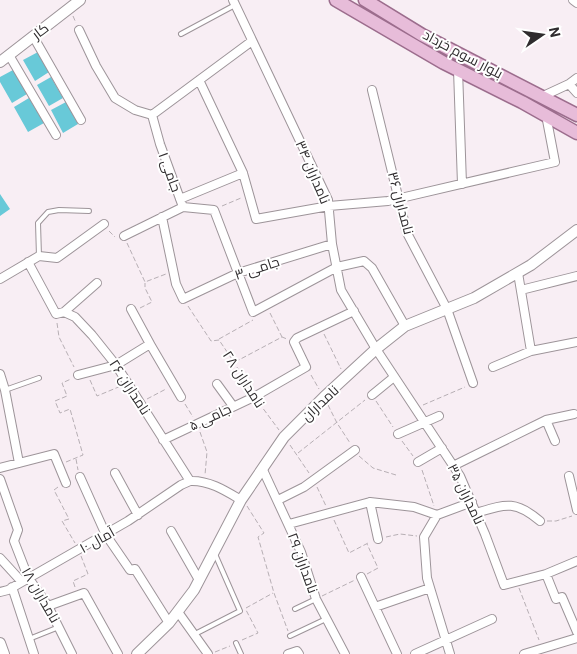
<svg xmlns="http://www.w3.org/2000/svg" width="577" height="654" font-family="Roboto,Cairo,sans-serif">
  <rect width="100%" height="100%" fill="#f8eef4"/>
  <path fill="#68c9d8" d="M38 52 49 72 35 81 23 60Z
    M13 70 27 94 12 103 0 82V77Z
    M51 77 63 98 49 106 37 85Z
    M29 98 44 123 28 132 14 107Z
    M66 102 78 124 63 133 51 110Z
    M0 194 10 209 0 216Z"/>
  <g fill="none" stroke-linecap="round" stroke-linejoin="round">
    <defs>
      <path id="service" d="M181 34 235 5
        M39 256 38 223 48 212 59 210 89 211
        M5 390 39 378
        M295 609 316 599
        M195 634 240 611 215 554
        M290 636 326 619
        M29 639 59 627
        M236 643 241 654"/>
      <path id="minor" d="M233 0 328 200 332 244 341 290 376 349 460 476 485 534 504 585 546 574 556 599 562 597 577 632
        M573 0 577 3
        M79 30 96 66 115 98 135 110 152 115
        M33 36 81 120
        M9 55 56 135
        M458 70 462 184
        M199 80 243 173
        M569 84 577 93
        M372 90 407 233 447 309 473 383
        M541 97 569 84 577 78
        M180 199 243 173 256 219 329 206 388 201 555 162 546 115
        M183 207 214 210 253 312 337 267 364 261 372 268 405 326
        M162 217 176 284 183 299 238 273 332 244
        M124 236 183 207 160 144 152 115 252 41
        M28 262 56 314 64 312 75 317 92 335 116 365 190 481C209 480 226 491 241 500
        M518 273 531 351
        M0 279 39 256 57 258 104 224
        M521 290 577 276
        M131 309 150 344
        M64 312 97 283
        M493 367 531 351 577 342
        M0 374 5 390 19 463
        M78 375 116 365 150 344 181 397
        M217 384 233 406
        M372 395 394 377
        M546 420 555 441
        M398 434 439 416
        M163 440 254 397 306 367 294 342 297 338 354 311
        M418 462 442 448
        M453 466 546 420 574 414
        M0 468 54 454 66 483
        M263 470 301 552 316 599 345 654
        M115 473 138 515
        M569 476 577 510
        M80 477 106 535 130 570 135 569 169 623
        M0 479 18 530 14 541 28 577 48 606 72 654
        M278 500 304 487 355 450
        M370 502 378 539
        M476 513C506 504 515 500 540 521
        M289 524 370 502 414 507 437 515
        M171 531 199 580
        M0 558 21 581
        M546 574 577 561
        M361 577 397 654
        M12 587 34 654
        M0 592 8 590 128 521 181 485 190 481
        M48 606 84 593 118 654
        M375 607 430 588
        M178 612 208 654
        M288 654 297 651 299 654
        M415 654 492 619
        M450 654 427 578 424 537 437 515 472 502
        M524 654 577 638"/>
      <path id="tertiary" d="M0 62 80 0
        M0 643 4 654
        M137 654 169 623 194 590 241 500 284 437 324 397 376 349 405 326 474 298 531 265 577 230"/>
      <path id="primary" d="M336 0 444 63 522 102 577 133
        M365 0 422 35 577 115"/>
    </defs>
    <use href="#service" stroke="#9d9499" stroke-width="6"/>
    <use href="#minor" stroke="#9d9499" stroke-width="10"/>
    <use href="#tertiary" stroke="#9d9499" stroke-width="12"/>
    <use href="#primary" stroke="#9c6d8d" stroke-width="15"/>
    <path stroke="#b7afb4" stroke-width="1" stroke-dasharray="5 2.5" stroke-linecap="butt" d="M73 16 76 23
      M222 206 241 198
      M109 231 115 237
      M127 243 145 282 166 274
      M188 306 211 341 219 340 234 362 251 391
      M140 308 152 302 145 288V283
      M270 313 282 337
      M57 323 59 337 74 367
      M324 334 341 369
      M219 339 253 320
      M235 362 282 337 287 339
      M311 375 319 389
      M90 380 97 396 121 386
      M147 399 166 389
      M376 401 393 427
      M259 403 279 430
      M185 404 193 417
      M328 405 337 423 350 443
      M423 405 465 387
      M200 432 207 452 205 475
      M402 441 413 456
      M290 445 309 473
      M298 453 365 400
      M359 456 373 468 396 475
      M76 459 78 470
      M66 462 83 455 70 409 60 413 55 401 67 396 62 383 71 379
      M422 470 434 506
      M58 487 54 490 69 519 62 521 75 543
      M317 487 326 506
      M247 506 264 533 258 537 274 593 288 631
      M334 520 349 553 370 542
      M547 521H556L572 516
      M386 537 400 534 417 536
      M367 574 378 568 367 544
      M75 587 73 581 88 574 81 556
      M519 588 539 640
      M322 596 355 580
      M246 608 273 593
      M242 640 258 633 246 610
      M215 652 230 646"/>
    <use href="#service" stroke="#fff" stroke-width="4"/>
    <use href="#minor" stroke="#fff" stroke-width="8"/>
    <use href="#tertiary" stroke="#fff" stroke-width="10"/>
    <use href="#primary" stroke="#e7bcd9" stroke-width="12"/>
  </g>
  <g text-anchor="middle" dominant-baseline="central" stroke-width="4" stroke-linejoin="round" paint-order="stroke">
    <g font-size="14" fill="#2f2c2e" stroke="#fff">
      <text transform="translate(40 31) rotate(-37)">کار</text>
      <text transform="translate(463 54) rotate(28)">بلوار سوم خرداد</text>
      <text transform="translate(170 172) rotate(70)">جامی ۱</text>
      <text transform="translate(313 172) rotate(67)">نامداران ۳۴</text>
      <text transform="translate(401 203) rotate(75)">نامداران ۳۶</text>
      <text transform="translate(257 268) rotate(-18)">جامی ۳</text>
      <text transform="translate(244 379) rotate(57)">نامداران ۲۸</text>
      <text transform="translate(130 387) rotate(57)">نامداران ۲۶</text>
      <text transform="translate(320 403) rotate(-43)">نامداران</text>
      <text transform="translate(210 417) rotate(-25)">جامی ۵</text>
      <text transform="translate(466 494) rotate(64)">نامداران ۳۵</text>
      <text transform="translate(97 540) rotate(-29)">آمال ۱۰</text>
      <text transform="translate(303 563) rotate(70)">نامداران ۲۹</text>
      <text transform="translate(41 595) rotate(60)">نامداران ۱۸</text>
    </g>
  </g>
  <g transform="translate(542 35) rotate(77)" stroke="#ffffff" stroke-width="4" paint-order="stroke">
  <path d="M0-4L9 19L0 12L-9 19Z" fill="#2f2c2e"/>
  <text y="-8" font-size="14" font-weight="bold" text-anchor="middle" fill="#2f2c2e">N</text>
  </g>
</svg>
